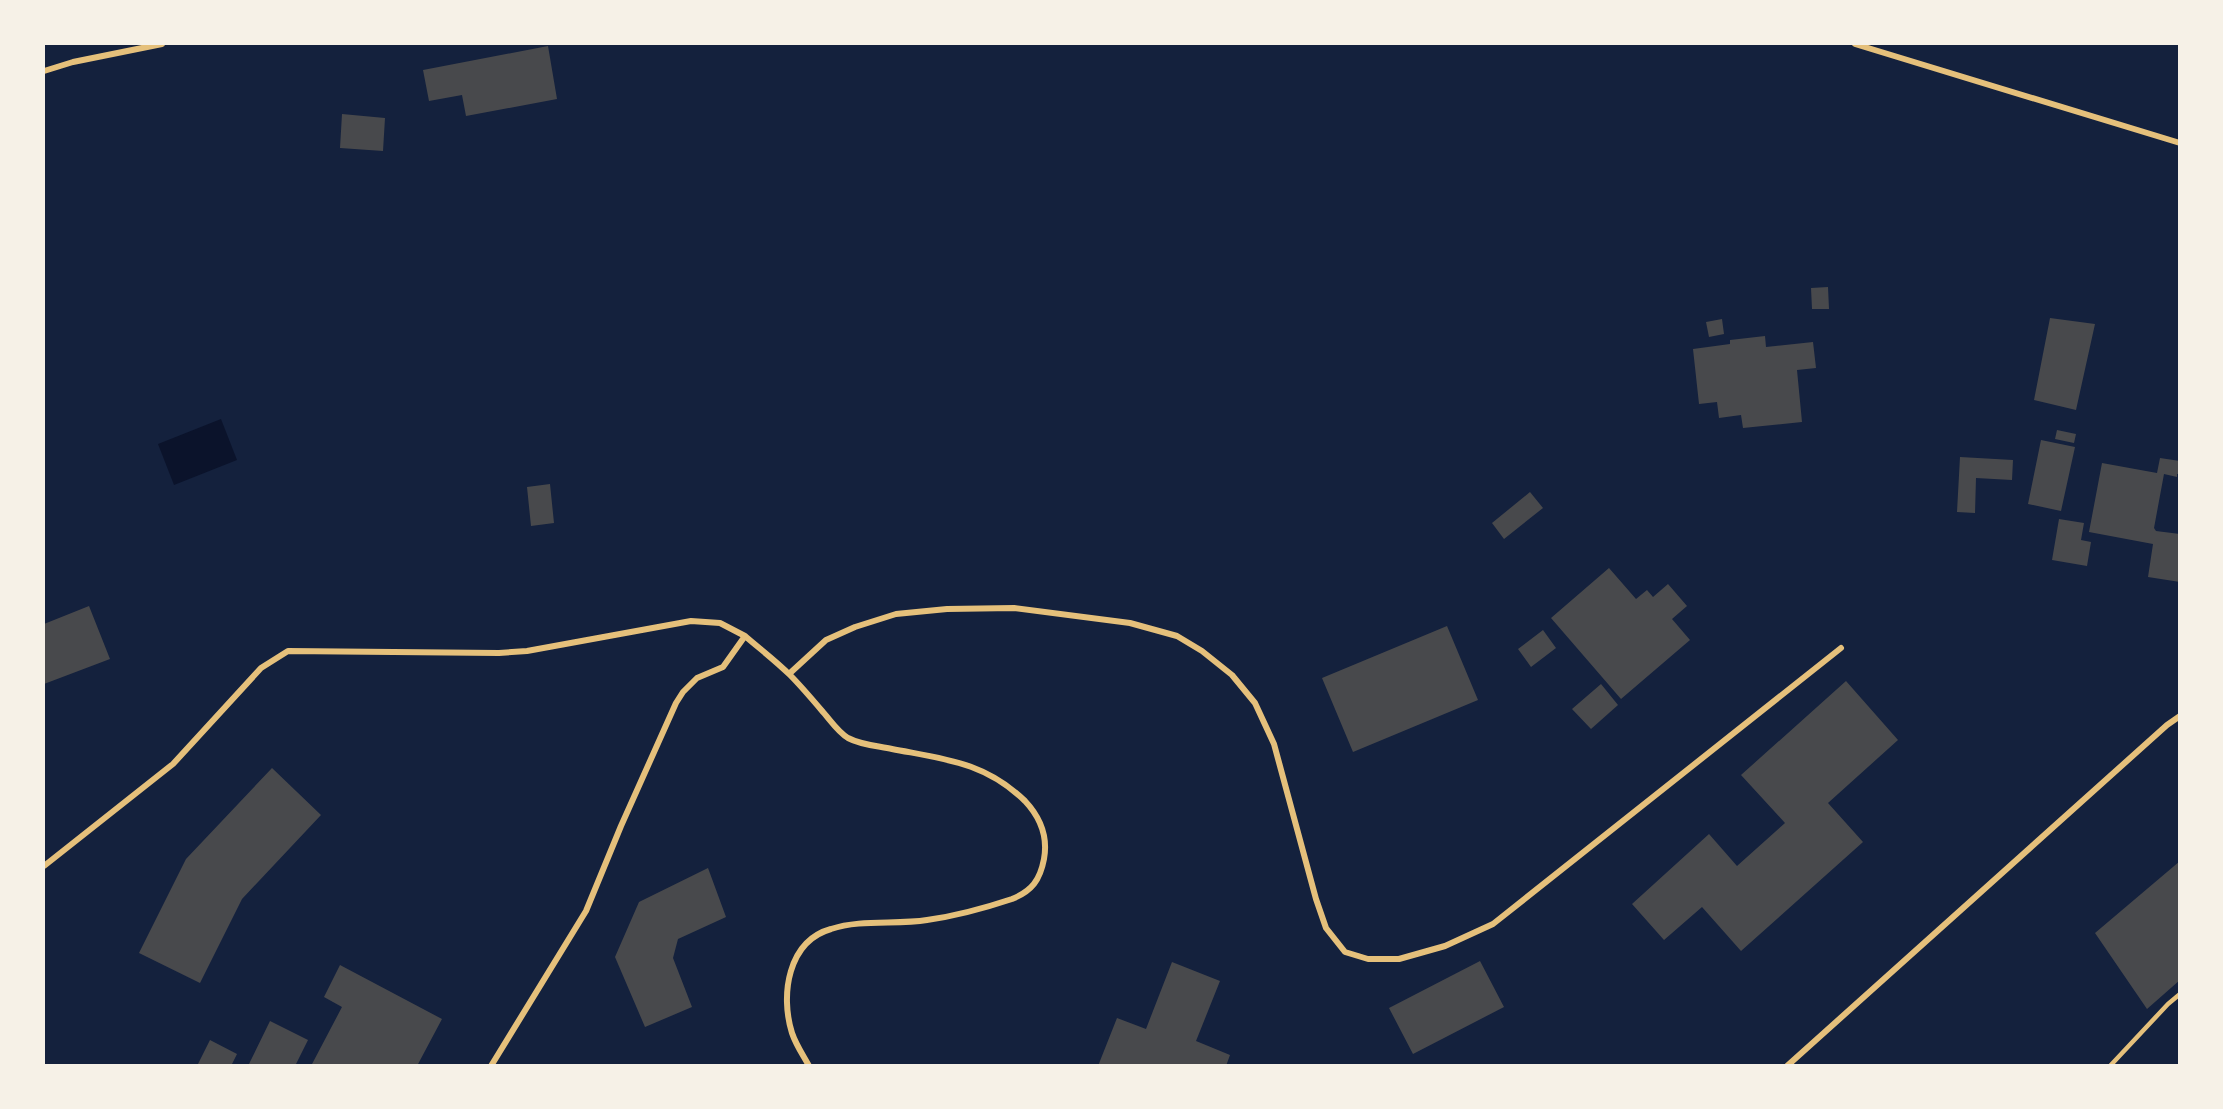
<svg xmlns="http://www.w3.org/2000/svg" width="2223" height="1109" font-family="Mulish,sans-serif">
  <rect width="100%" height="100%" fill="#14213d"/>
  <path fill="#0b132b" d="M221 419 237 460 174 485 158 444Z"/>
  <path fill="#48494c" d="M548 46 557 99 466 116 462 95 429 101 423 70Z
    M342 114 385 118 383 151 340 148Z
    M1828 287 1829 309H1812L1811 288Z
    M2050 318 2095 324 2076 410 2034 400Z
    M1722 319 1724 334 1709 337 1706 322Z
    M1765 336 1766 347 1813 342 1816 368 1797 370 1802 422 1743 428 1741 415 1719 418 1717 402 1699 404 1693 349 1730 344V340Z
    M2057 430 2076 434 2074 443 2055 439Z
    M2041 440 2075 447 2061 511 2028 504Z
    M1960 457 2013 460 2012 480 1976 478 1975 513 1957 512Z
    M2160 458 2180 461V474H2177V477L2164 474 2154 528 2156 531 2180 534V582L2148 577 2153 544 2089 532 2102 463 2157 473Z
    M550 484 554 523 531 526 527 487Z
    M1530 492 1543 508 1504 539 1492 523Z
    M2059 519 2084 523 2081 540 2091 542 2087 566 2052 560Z
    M1609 568 1636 599 1647 590 1653 597 1668 584 1687 606 1672 619 1690 640 1621 699 1551 618Z
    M89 606 110 659 44 684V624Z
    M1447 626 1478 700 1353 752 1322 678Z
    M1543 630 1556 648 1531 667 1518 649Z
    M1846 681 1898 740 1828 803 1863 842 1741 951 1702 907 1664 940 1632 904 1709 834 1737 866 1785 823 1741 775Z
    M1601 684 1618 705 1591 729 1572 709Z
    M272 768 321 815 242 899 200 983 139 953 186 859Z
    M2180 861V980L2147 1009 2095 933Z
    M708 868 726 917 678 939 673 958 692 1007 645 1027 615 957 639 902Z
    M1480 961 1504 1007 1413 1054 1389 1008Z
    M1172 962 1220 981 1196 1041 1230 1055 1226 1066H1098L1117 1018 1146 1029Z
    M340 965 442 1019 417 1066H311L342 1007 324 997Z
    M270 1021 308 1040 295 1066H248Z
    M210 1040 237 1054 231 1066H197Z"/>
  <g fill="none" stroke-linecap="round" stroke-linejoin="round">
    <path stroke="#e5c07b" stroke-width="4.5" d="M2110 1066 2168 1004 2180 994"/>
    <path stroke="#e5c07b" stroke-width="6" d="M1855 44 2180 143
      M44 71 73 62 162 44
      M789 674 826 640 855 627 896 614 947 609 1014 608 1130 623 1177 636 1202 651 1232 675 1255 703 1274 744 1316 899 1326 928 1345 952 1368 959H1399L1445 946 1493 924 1841 648
      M44 866 173 764 261 668 288 651 499 653 527 651 691 621 720 623 745 636
      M491 1066 586 911 621 826 676 703 683 692 697 678 723 667 745 636C760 649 776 661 790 675 801 686 812 699 823 712 831 721 838 732 848 738 861 745 878 746 892 749 944 759 985 762 1025 801 1040 817 1048 837 1044 859 1040 880 1032 891 1012 899 985 908 956 916 927 920 896 925 861 919 831 929 788 941 780 995 792 1033 796 1045 803 1055 809 1066
      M1787 1066 2167 725 2180 716"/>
  </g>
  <rect width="2223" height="1109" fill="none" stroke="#f6f1e7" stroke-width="90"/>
</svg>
